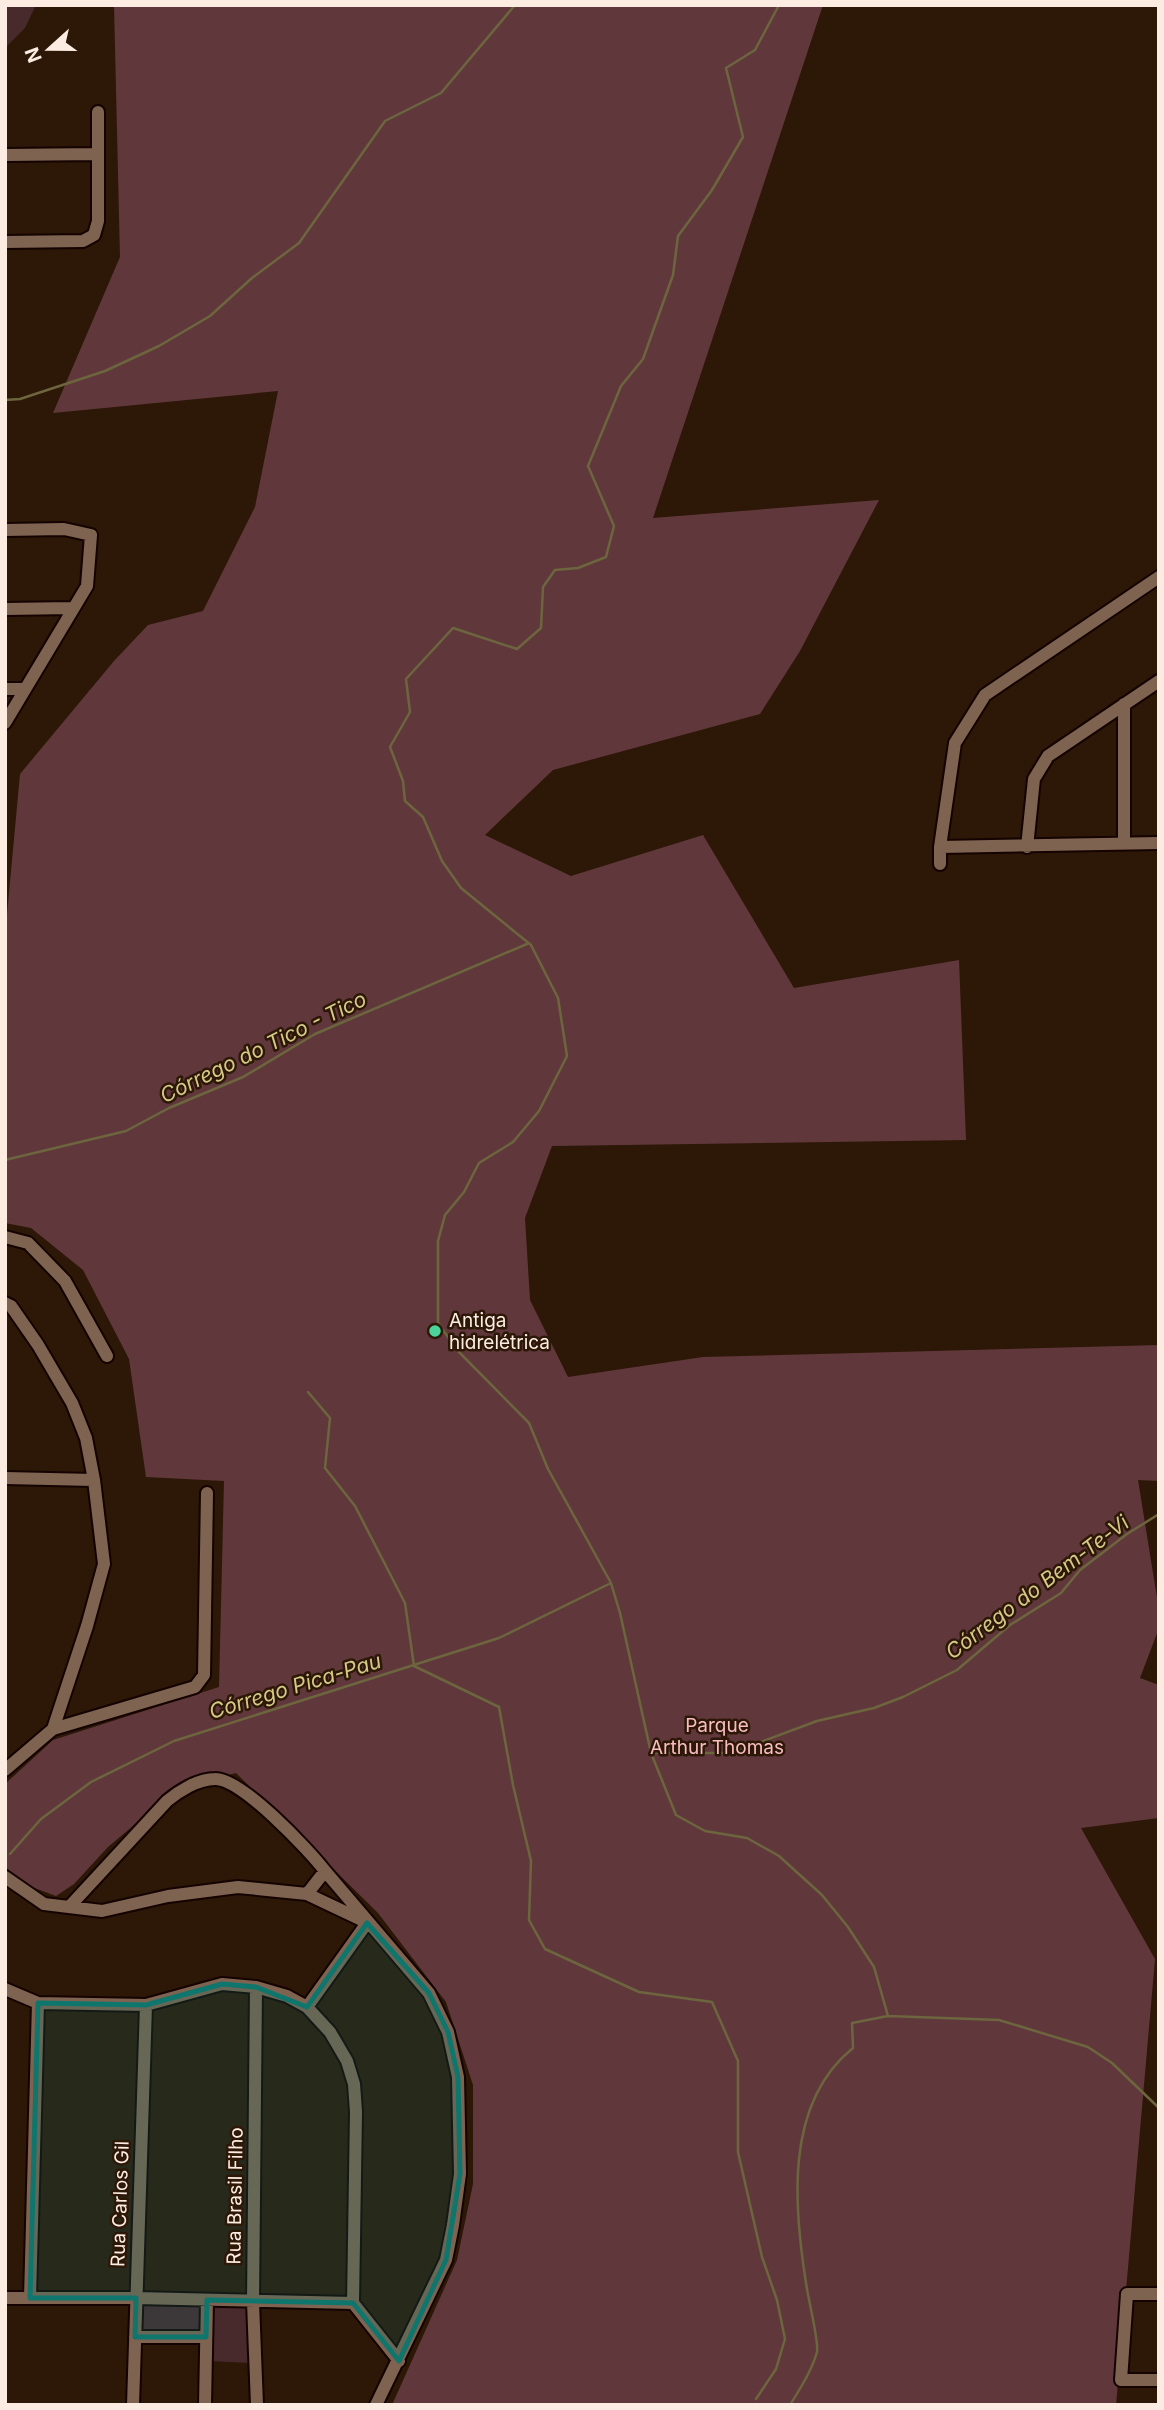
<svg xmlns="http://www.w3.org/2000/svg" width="1164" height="2410" font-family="Inter,sans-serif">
  <rect width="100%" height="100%" fill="#2d1707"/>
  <path fill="#48292c" d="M5 5H36L25 28 5 48Z
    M204 2303 202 2331H141V2306Z
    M209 2305H251V2363L208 2361Z"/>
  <path fill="#60383c" d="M114 5H823L653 518 879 500 800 651 760 714 553 770 485 835 571 876 703 835 794 988 959 960 966 1140 552 1146 525 1218 530 1300 568 1377 703 1357 1159 1345V1481L1138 1480 1159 1610V1628L1140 1678 1159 1685V1818L1081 1828 1155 1959 1116 2405H392L457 2260 473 2184V2085L446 2002 378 1913 236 1773 179 1787 108 1847 74 1884 56 1896 32 1887 5 1867V1784L53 1740 219 1687 224 1481 146 1477 129 1359 83 1270 31 1228 5 1223V936L20 774 114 661 148 625 203 611 255 507 278 391 53 413 120 257Z"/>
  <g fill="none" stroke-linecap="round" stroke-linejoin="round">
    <path stroke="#6c653e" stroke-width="2.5" d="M779 5 755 50 726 68 743 137 712 190 678 236 673 275 643 359 621 386 588 466 614 526 606 557 578 568 555 570 543 587 541 628 517 649 453 628 406 679 410 712 390 747 403 781 405 801 423 817 442 861 461 888 531 945 558 998 567 1056 539 1111 513 1142 479 1163 464 1192 445 1215 438 1241V1323L458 1351 529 1423 548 1469 611 1583 620 1613 651 1753 676 1815 705 1831 747 1838 779 1856 822 1895 848 1927 874 1967 888 2016 852 2023 853 2048C783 2104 794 2210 807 2289 809 2302 819 2342 817 2352 812 2370 800 2389 790 2405
      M5 400 20 399 105 371 159 346 210 316 252 278 299 243 385 121 441 93 515 5
      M5 1160 126 1131 169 1108 243 1077 315 1034 527 944
      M308 1392 330 1418 325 1468 355 1506 405 1603 414 1666 499 1707 513 1785 531 1861 529 1920 545 1949 639 1992 712 2002 738 2061V2152L762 2257 777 2300 785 2339 776 2369 756 2399
      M651 1753H731L817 1721 874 1708 903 1697 957 1670 1010 1625 1061 1593 1080 1570 1127 1534 1159 1514
      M10 1854 41 1819 91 1782 174 1741 499 1638 611 1583
      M888 2016 999 2020 1088 2047 1112 2063 1159 2108"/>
    <defs>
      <path id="minor" d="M5 155 97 154
        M5 242 83 241 94 235 98 221V112
        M5 530 64 529 91 535 87 586 5 723
        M5 609 73 608
        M5 689H25
        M1124 704V844
        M940 847 1159 843
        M1027 847 1034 779 1048 756 1159 681
        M940 864V847L955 743 985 695 1159 577
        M5 1237 28 1243 65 1281 107 1356
        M5 1303 11 1306 38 1345 72 1403 86 1438 94 1480 104 1564 87 1626 53 1729
        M5 1478 94 1480
        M5 1770 53 1729 195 1687 204 1675 207 1493
        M325 1871 429 1993 448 2032 458 2077 460 2174 453 2225 446 2260 376 2405
        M5 1877 44 1904 102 1911 168 1896 238 1887 307 1894 364 1921
        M69 1907 167 1801C179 1791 198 1779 215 1779 241 1778 309 1850 325 1871L307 1894
        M256 1987 253 2302 257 2405
        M5 1989 38 2003 146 2005 222 1984 256 1987 287 1996 307 2007 330 2032 347 2061 354 2084 356 2112 353 2303 399 2361
        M307 2007 367 1923
        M1159 2294H1127L1121 2380H1159
        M5 2298H136L353 2303
        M30 2298 38 2003
        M135 2337H206
        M133 2405 146 2005
        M205 2405 207 2300"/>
    </defs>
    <use href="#minor" stroke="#140300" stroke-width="16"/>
    <use href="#minor" stroke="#7e6351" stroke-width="12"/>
  </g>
  <path fill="#0f766e" fill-opacity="0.2" stroke="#0f766e" stroke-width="5" stroke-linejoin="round" d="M367 1923 429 1993 448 2032 458 2077 460 2174 446 2260 399 2361 353 2303 207 2300 206 2337H135L136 2298H30L38 2003 146 2005 222 1984 256 1987 307 2007Z"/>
  <circle fill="#4ad49c" stroke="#2d1707" stroke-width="2.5" cx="435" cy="1331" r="7"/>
  <g text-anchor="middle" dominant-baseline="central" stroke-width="5" stroke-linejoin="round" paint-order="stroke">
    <g font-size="19" fill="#fcece2" stroke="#2d1707" text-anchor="start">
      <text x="449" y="1320">Antiga<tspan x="449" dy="22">hidrelétrica</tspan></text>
    </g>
    <g font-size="19" fill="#f9bcc1" stroke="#2d1707">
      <text x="717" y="1725">Parque<tspan x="717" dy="22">Arthur Thomas</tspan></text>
    </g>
    <g font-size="19" fill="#fcece2" stroke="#2d1707">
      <text transform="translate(235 2196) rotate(-89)">Rua Brasil Filho</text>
      <text transform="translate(120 2204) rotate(-88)">Rua Carlos Gil</text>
    </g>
    <g font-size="21" font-style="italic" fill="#d5c986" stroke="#2d1707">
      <text transform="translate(263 1047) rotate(-26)">Córrego do Tico - Tico</text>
      <text transform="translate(1037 1587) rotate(-37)">Córrego do Bem-Te-Vi</text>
      <text transform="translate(295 1686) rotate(-17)">Córrego Pica-Pau</text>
    </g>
  </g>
  <rect width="1164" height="2410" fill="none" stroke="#fcece2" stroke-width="14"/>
  <g transform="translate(49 49) rotate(249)" stroke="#2d1707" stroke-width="5" paint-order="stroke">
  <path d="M0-5L12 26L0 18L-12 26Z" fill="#fcece2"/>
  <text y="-10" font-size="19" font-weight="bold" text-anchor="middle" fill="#fcece2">N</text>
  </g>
</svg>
